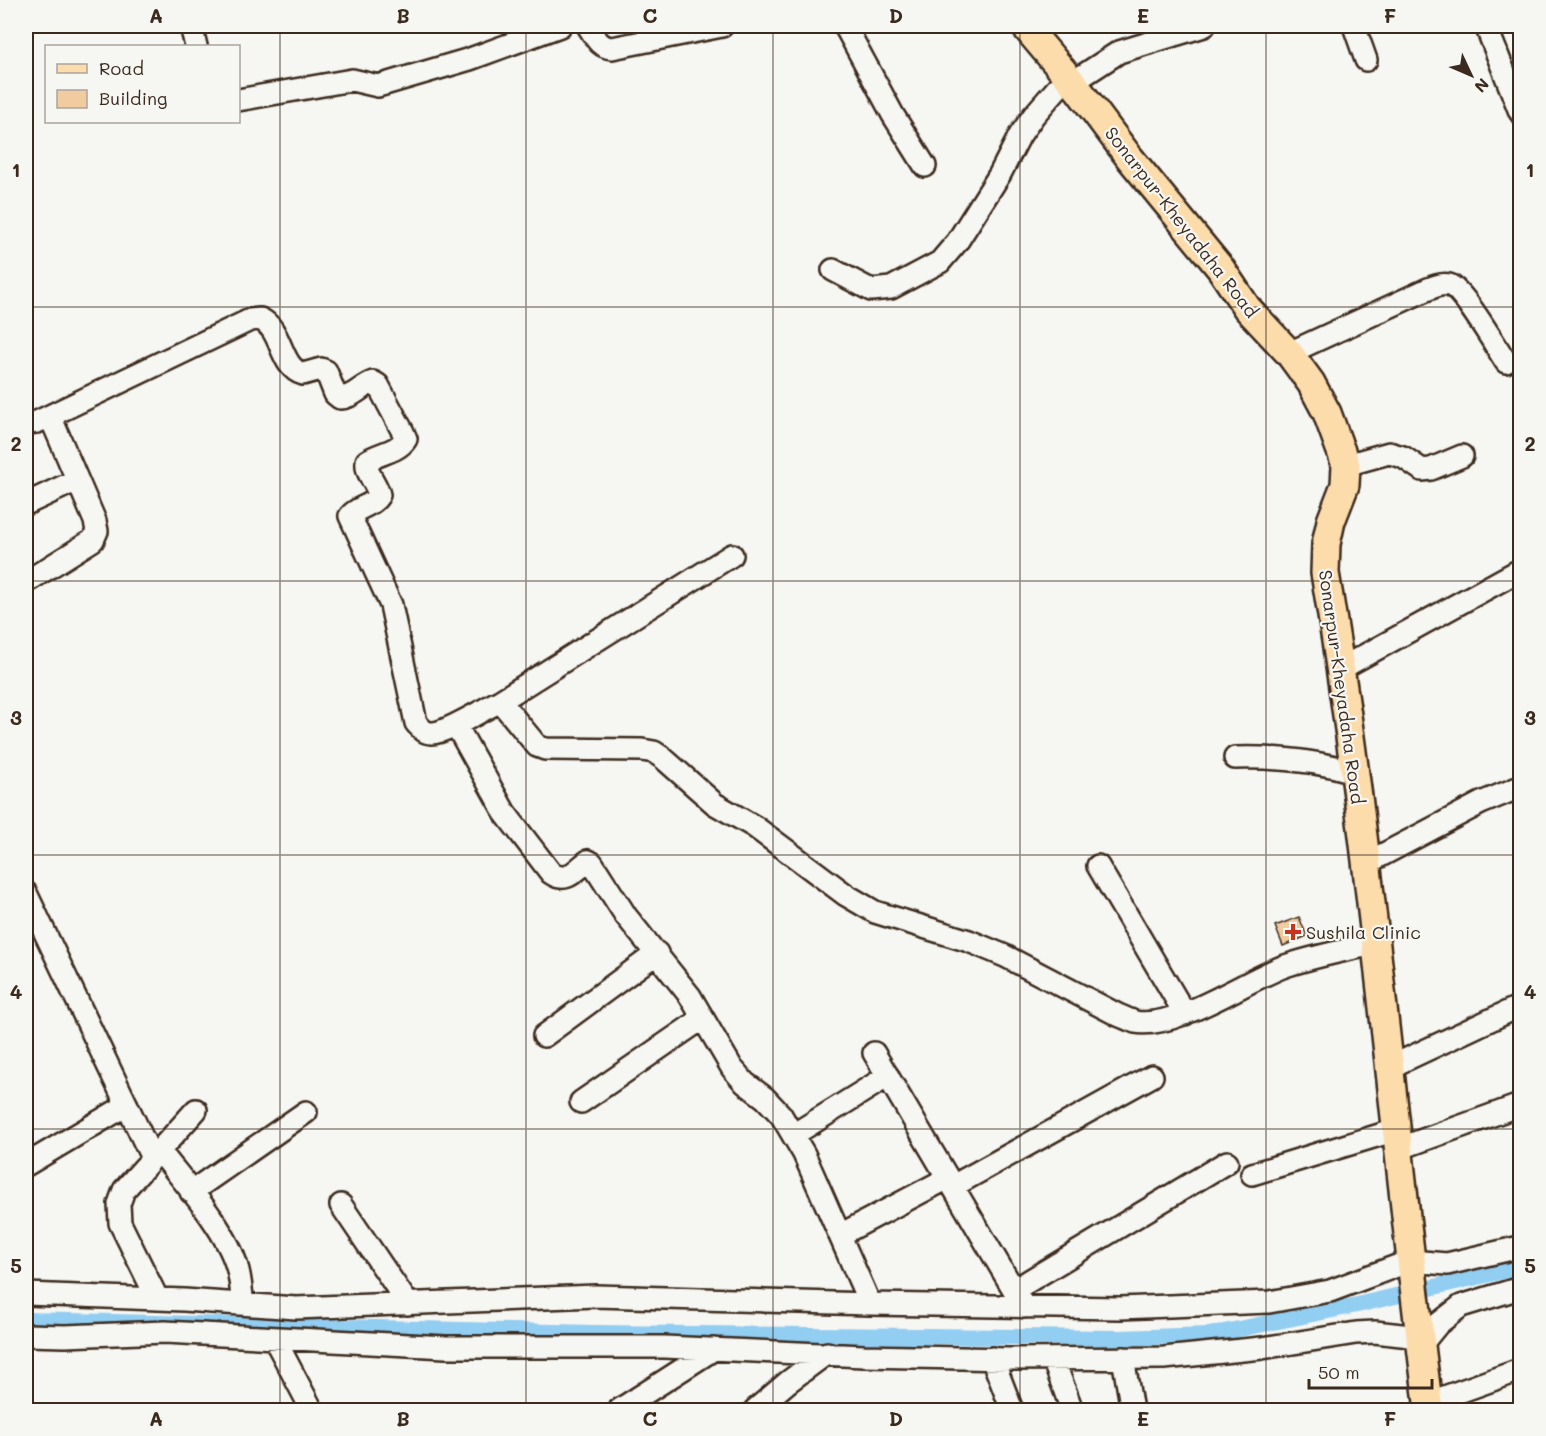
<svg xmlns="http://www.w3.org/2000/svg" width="1546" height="1436" font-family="Mali,sans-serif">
  <rect width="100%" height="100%" fill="#f6f6f2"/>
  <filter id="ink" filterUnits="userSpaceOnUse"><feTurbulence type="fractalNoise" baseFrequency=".0167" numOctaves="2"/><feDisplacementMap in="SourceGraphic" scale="12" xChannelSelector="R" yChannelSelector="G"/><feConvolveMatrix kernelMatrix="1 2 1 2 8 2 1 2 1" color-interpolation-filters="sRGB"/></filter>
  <g filter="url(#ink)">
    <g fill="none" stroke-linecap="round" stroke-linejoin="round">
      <path stroke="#92cdf2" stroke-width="16" d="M26 1320 594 1333 1120 1338 1209 1335 1357 1305 1520 1267"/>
    </g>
    <path fill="#f1cca1" stroke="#3b2a1e" stroke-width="1.5" d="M1299 917 1307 936 1283 946 1275 926Z"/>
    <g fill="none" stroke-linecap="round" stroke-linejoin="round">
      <defs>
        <path id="minor" d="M191 26 196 46
          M588 26C595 36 598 47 612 48L722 26
          M845 26 893 115 925 166
          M1354 26 1366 60
          M1486 26 1520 112
          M1073 82 1119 52 1204 26
          M238 100 352 80 378 86 470 59 560 26
          M833 270 871 290 891 288 940 262 957 242 1000 174 1020 135 1034 115 1068 76
          M1289 353 1426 290C1433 287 1442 283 1449 285 1462 288 1497 348 1506 362
          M26 421 30 423 37 422 250 320 260 319C283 329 279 367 303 374L321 369 326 371 335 394 340 398C353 398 361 386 373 382L378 385 403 432 406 439C398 452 379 453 367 461 365 474 377 483 379 495 372 507 358 506 350 516L391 605 416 723C421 728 424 733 431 733 444 734 486 708 500 701L537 746 545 749 642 750 654 752 663 758 715 804 755 827 846 895 875 912 969 941 1005 956 1118 1015C1123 1017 1129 1020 1135 1022 1175 1030 1246 980 1285 966 1315 956 1345 950 1375 944
          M1346 465 1389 453 1403 457 1422 470 1431 469 1462 456
          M26 504 77 480
          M26 582 93 540 97 531 95 521 50 416
          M1340 669 1520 570
          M500 701 732 555
          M456 725 505 813 551 873C566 884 575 871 588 861L592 863 626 916 690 996 732 1068 745 1083 765 1098 781 1115 804 1154 870 1304
          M1235 758C1277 757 1314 760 1354 772
          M1367 863 1481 803 1520 787
          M1098 866 1185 1014
          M26 893 152 1158
          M544 1036 657 953
          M874 1053 1024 1307
          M1388 1068 1520 1006
          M581 1102 703 1018
          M793 1135 888 1076
          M1398 1149 1520 1105
          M159 1150C184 1183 226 1228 237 1267 241 1279 241 1292 243 1304
          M26 1165 127 1105
          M1252 1174 1396 1130
          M953 1186 1152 1076
          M191 1192 306 1112
          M341 1205 408 1304
          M840 1235 948 1178
          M1014 1290 1227 1162
          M26 1294 184 1300 296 1308 596 1296 870 1304 1120 1308 1269 1302 1330 1291 1410 1261 1447 1264 1520 1247
          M157 1298 120 1223 119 1204 124 1190 196 1110
          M26 1335 65 1336 165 1332 446 1347H664L864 1356 1009 1359 1164 1358 1262 1348 1356 1333 1375 1332 1419 1337
          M274 1338 312 1410
          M1420 1346 1438 1324 1461 1306 1520 1288
          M992 1358 1012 1410
          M1123 1358 1132 1410
          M1053 1359 1072 1410
          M1428 1403 1520 1370
          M619 1410 714 1349
          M755 1410 788 1382 827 1353"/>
        <path id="major" d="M1025 26 1078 89 1129 157 1221 269 1247 308 1289 353 1311 383 1327 413 1346 465 1345 485 1331 521 1326 544 1325 573C1372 850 1393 1131 1429 1410"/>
      </defs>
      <use href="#minor" stroke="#3b2a1e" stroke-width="26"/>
      <use href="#major" stroke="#3b2a1e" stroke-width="32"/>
      <use href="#minor" stroke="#f6f6f2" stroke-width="21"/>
      <use href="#major" stroke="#fddcac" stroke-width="27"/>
    </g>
  </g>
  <path fill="none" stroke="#3b2a1e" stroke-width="1.5" stroke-opacity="0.55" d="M280 26V1410M526 26V1410M773 26V1410M1020 26V1410M1266 26V1410M26 307H1520M26 581H1520M26 855H1520M26 1129H1520"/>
  <path fill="#c8321e" stroke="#f6f6f2" stroke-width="2" d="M1290 923h6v6h6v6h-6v6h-6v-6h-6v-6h6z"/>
  <g text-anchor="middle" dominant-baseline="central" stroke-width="4.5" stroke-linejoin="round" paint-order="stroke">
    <g font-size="18" fill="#3b2a1e" stroke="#f6f6f2">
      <text transform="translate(1182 222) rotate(52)">Sonarpur-Kheyadaha Road</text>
      <text transform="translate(1342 687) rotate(82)">Sonarpur-Kheyadaha Road</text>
    </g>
    <g font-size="18" fill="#3b2a1e" stroke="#f6f6f2" text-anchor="start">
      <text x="1306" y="932">Sushila Clinic</text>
    </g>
  </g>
  <rect width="1546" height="1436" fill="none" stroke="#f6f6f2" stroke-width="66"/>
  <rect x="45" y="45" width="195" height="78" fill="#f6f6f2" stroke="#aba49d" stroke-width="1.5"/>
  <rect x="57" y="64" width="30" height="9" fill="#fddcac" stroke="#aba49d" stroke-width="1.5"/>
  <text x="99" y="75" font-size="18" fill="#3b2a1e">Road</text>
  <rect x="57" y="90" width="30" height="18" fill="#f1cca1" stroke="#aba49d" stroke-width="1.5"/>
  <text x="99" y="105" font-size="18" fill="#3b2a1e">Building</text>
  <g transform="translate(1471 75) rotate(134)" stroke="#f6f6f2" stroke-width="4.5" paint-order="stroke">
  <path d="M0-4.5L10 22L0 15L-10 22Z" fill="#3b2a1e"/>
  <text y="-9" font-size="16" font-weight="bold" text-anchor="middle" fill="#3b2a1e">N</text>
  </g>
  <path d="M1309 1379v9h123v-9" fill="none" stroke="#3b2a1e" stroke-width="3"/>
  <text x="1318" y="1379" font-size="18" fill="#3b2a1e" stroke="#f6f6f2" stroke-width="4.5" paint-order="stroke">50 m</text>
  <rect x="33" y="33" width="1480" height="1370" fill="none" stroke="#3b2a1e" stroke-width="2"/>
  <g font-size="20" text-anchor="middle" font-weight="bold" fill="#3b2a1e">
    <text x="156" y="23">A</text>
    <text x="403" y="23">B</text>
    <text x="650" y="23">C</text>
    <text x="896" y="23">D</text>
    <text x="1143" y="23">E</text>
    <text x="1390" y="23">F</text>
    <text x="16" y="177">1</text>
    <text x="1530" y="177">1</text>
    <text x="16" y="451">2</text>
    <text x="1530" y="451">2</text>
    <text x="16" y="725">3</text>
    <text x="1530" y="725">3</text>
    <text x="16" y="999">4</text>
    <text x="1530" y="999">4</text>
    <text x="16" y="1273">5</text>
    <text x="1530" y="1273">5</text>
    <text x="156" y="1426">A</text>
    <text x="403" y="1426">B</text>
    <text x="650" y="1426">C</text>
    <text x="896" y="1426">D</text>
    <text x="1143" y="1426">E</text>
    <text x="1390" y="1426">F</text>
  </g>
</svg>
